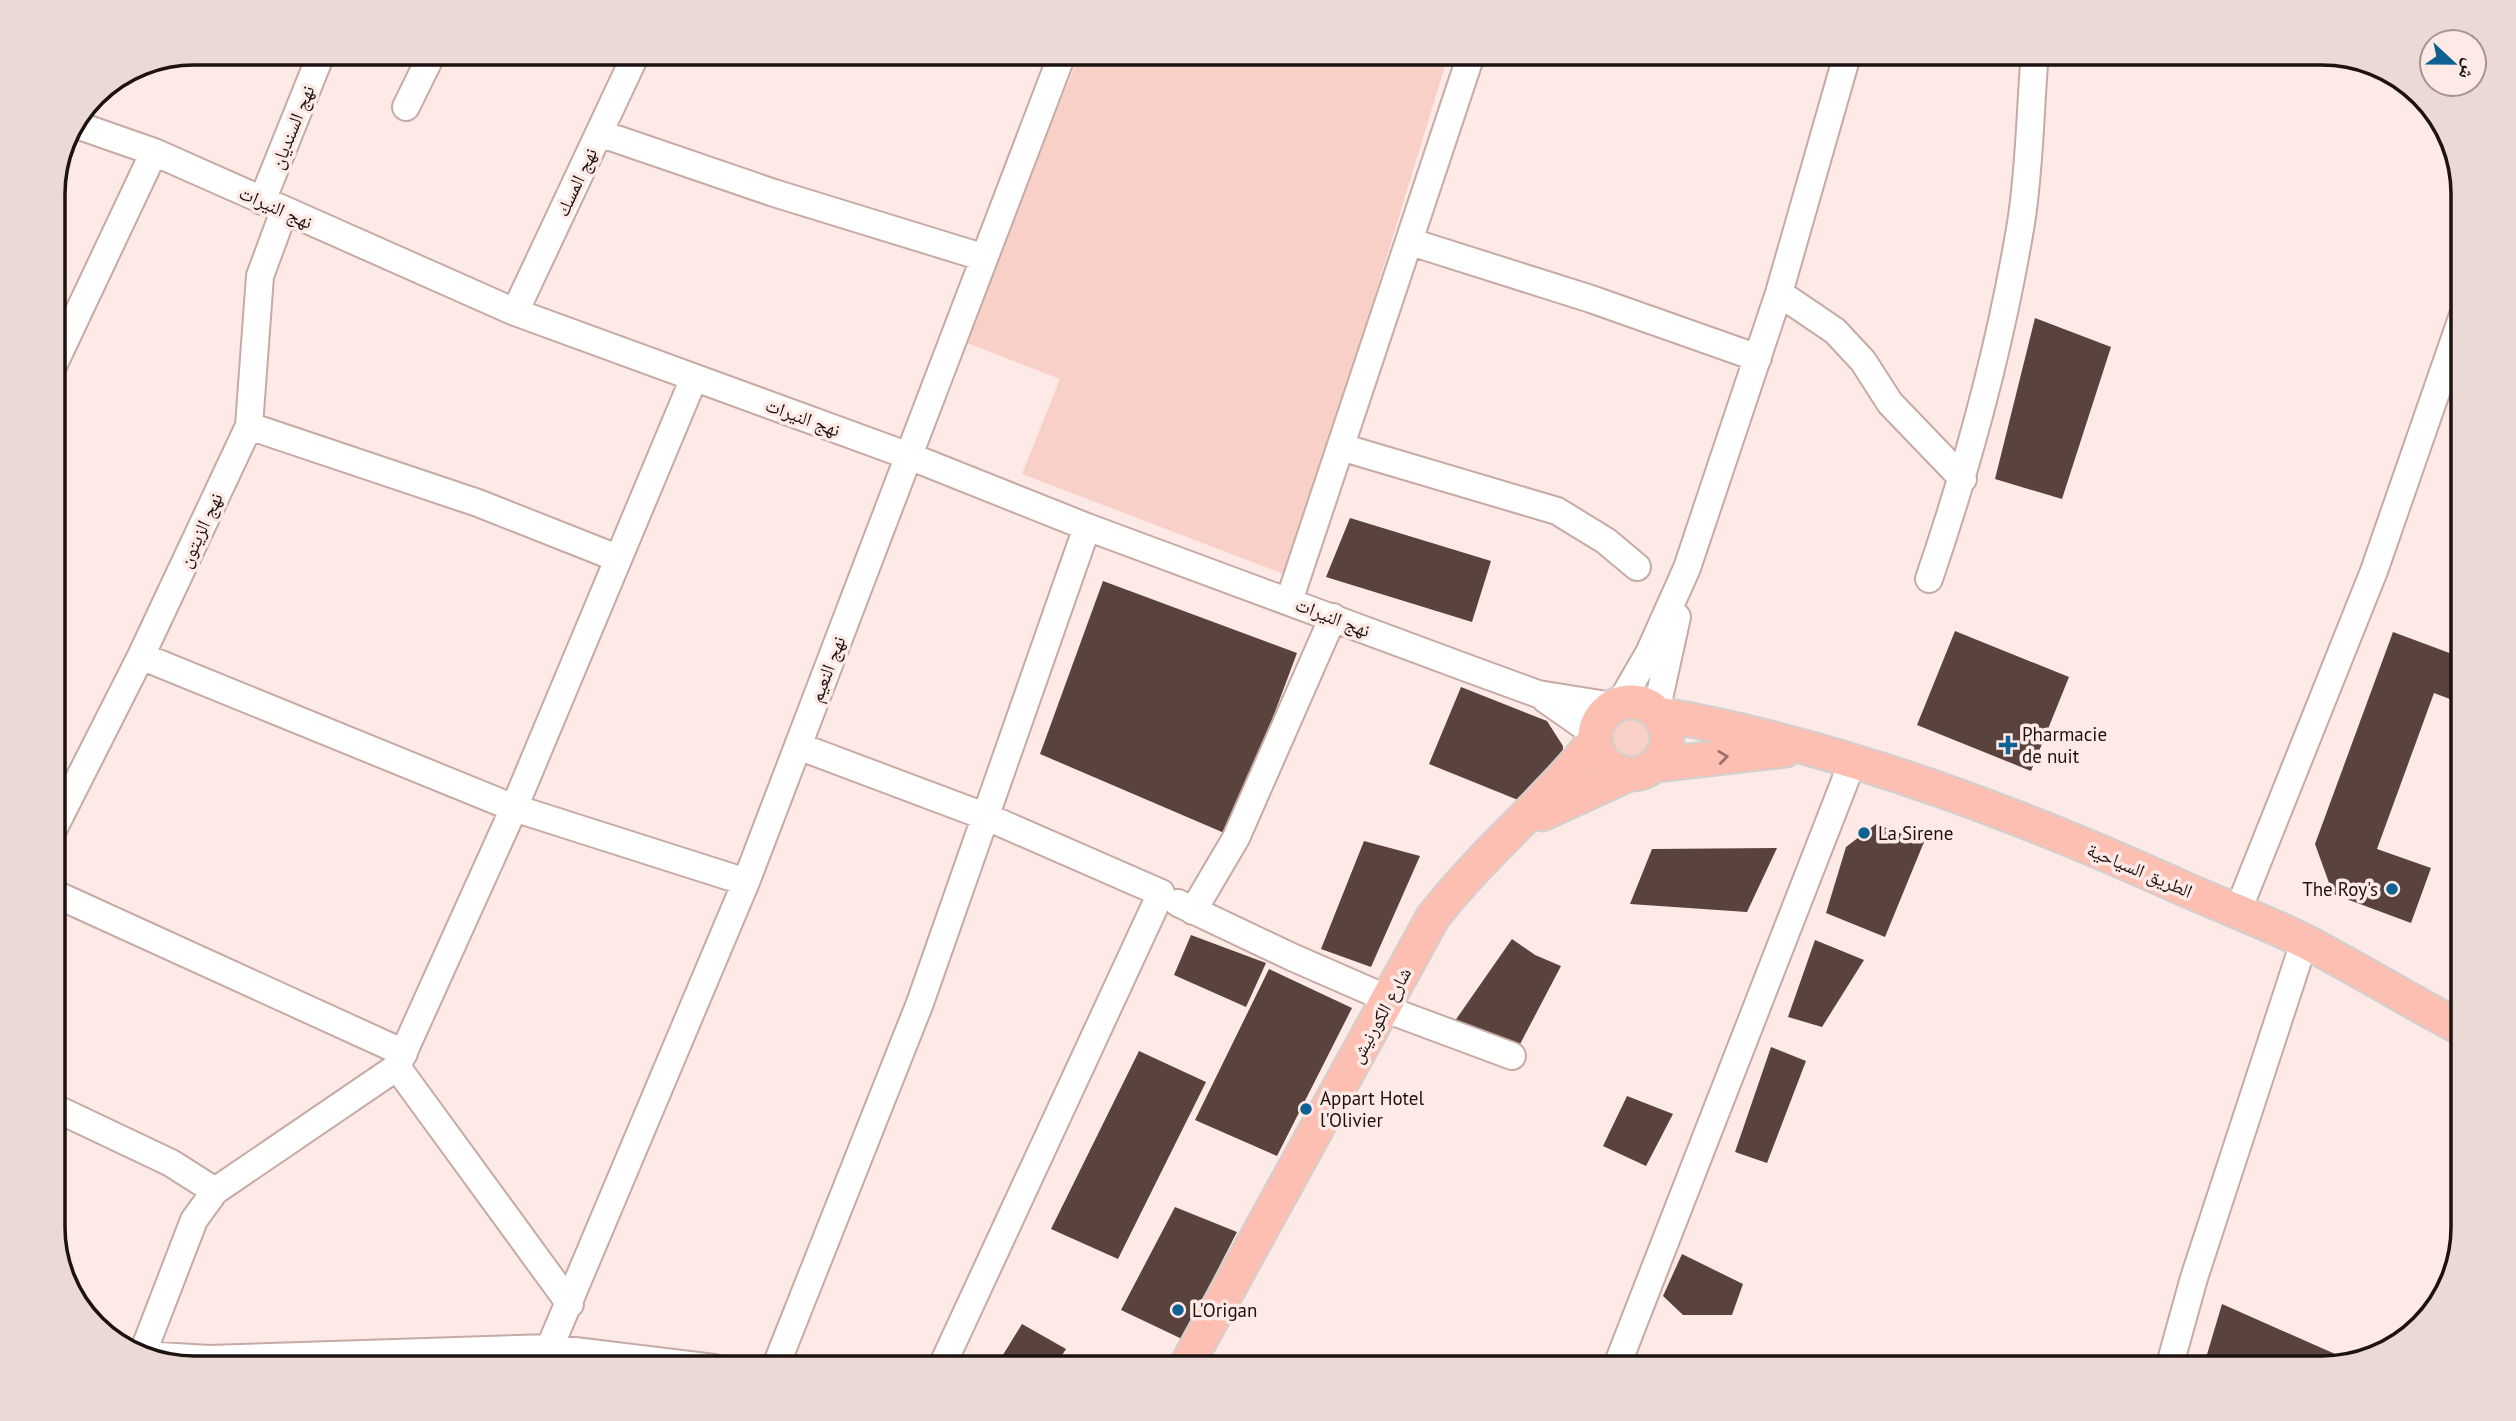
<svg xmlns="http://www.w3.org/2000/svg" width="2516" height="1421" font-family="'PT Sans','Noto Naskh Arabic',sans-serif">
  <rect width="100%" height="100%" fill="#fdeae6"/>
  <path fill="#f8d0c7" d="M1080 53H1449L1289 576 1022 474 1060 379 962 341Z
    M1610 736a23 23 0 1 1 46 0a23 23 0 1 1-46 0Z"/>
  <path fill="#5a423d" d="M2035 318 2111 347 2062 499 1995 479Z
    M1350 518 1491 561 1472 622 1326 577Z
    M1103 581 1297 653 1229 835 1040 754Z
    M1955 631 2069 677 2031 771 1917 725Z
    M2393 632 2463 658V704L2434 693 2377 849 2431 868 2411 923 2333 894 2315 844Z
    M1461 687 1547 721 1563 746 1562 769 1518 800 1429 764Z
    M1876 824 1924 842 1885 937 1826 913 1846 847Z
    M1364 841 1420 856 1371 967 1321 949Z
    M1777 848 1747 912 1630 904 1652 849Z
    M1191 935 1266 963 1246 1007 1174 975Z
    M1512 939 1535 955 1561 966 1518 1048 1450 1028Z
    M1815 940 1864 960 1822 1027 1788 1017Z
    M1269 969 1352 1008 1277 1156 1195 1120Z
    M1771 1047 1806 1061 1767 1163 1735 1152Z
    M1139 1051 1206 1082 1118 1259 1051 1229Z
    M1627 1096 1673 1114 1646 1166 1603 1146Z
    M1175 1207 1237 1232 1182 1339 1121 1310Z
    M1682 1254 1743 1284 1732 1315H1683L1663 1296Z
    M2222 1304 2342 1357 2339 1364 2323 1368H2203Z
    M1022 1324 1066 1349 1054 1368H1018L1001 1358Z"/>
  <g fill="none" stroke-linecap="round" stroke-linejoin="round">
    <defs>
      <path id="minor" d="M406 107 433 52
        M74 124 154 152 515 312 909 456 1087 527 1475 671 1538 694 1613 706
        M599 133 774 193 982 257
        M262 201 322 52
        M1411 242 1591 299 1758 358
        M1779 293 1835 331 1863 361 1890 403 1963 479
        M515 312 637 52
        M53 366 154 152
        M249 426 478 503 617 558
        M1341 447 1557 511 1606 541 1637 567
        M1929 579C1969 462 2001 344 2021 223 2030 167 2030 109 2035 52
        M1289 601 1472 52
        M141 656 514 808 746 882
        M1545 699 1595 734
        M1620 703 1649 653 1687 568 1779 293 1848 52
        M1656 712 1677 617
        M798 746 987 817 1161 893 941 1368
        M53 830 141 656 249 426 260 276 284 211
        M53 893 404 1053
        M1178 903 1294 958 1388 999
        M1193 911 1236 838 1333 617
        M2237 913 2374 571 2463 315
        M1383 1008 1512 1056
        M397 1067 570 1304
        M53 1107 171 1163 215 1191 397 1067 514 808 694 378
        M142 1355 194 1220 215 1191
        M143 1355 209 1359 550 1348 714 1368
        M541 1368 746 882 1063 52
        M775 1368 920 1003 1087 527
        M1616 1368 1852 763
        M2169 1368 2194 1278 2304 942"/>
      <path id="major" d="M1595 738a36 36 0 1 1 72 0a36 36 0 1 1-72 0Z
        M1659 714C1841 746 2021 815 2189 891 2228 908 2268 923 2306 942 2359 970 2410 1001 2463 1029
        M1655 765 1785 750
        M1542 814 1629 774
        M1185 1368 1433 917C1482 854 1545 803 1595 740"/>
    </defs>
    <use href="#minor" stroke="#c6aaa3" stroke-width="30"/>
    <use href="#major" stroke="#d2d0cf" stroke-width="37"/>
    <use href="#minor" stroke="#fff" stroke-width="26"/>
    <use href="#major" stroke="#fdbfb2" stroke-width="33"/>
  </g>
  <defs><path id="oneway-chevron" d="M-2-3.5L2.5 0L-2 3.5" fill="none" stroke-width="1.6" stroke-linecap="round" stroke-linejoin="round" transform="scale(1.75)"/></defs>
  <use stroke="#987169" href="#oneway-chevron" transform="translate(1723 757) rotate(-7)"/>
  <g fill="#106193" stroke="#fdeae6" stroke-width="2.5">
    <path d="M2004.5 734.5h7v7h7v7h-7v7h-7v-7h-7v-7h7z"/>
    <circle cx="1864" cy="833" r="7"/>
    <circle cx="2392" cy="889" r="7"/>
    <circle cx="1306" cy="1109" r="7"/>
    <circle cx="1178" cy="1310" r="7"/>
  </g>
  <g text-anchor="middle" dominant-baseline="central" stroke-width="7" stroke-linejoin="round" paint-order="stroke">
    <g font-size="19" fill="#1c1210" stroke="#fdeae6">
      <text transform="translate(292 127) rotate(-68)">نهج السنديان</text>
      <text transform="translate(576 182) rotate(-65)">نهج المسك</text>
      <text transform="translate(276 207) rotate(24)">نهج النيرات</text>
      <text transform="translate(803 417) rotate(20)">نهج النيرات</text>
      <text transform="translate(200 530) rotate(-65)">نهج الزيتون</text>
      <text transform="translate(1333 617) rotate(21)">نهج النيرات</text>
      <text transform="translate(827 669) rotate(-69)">نهج النعيم</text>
      <text transform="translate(2140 870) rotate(23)">الطريق السياحية</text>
      <text transform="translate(1380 1015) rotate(-61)">شارع الكورنيش</text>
    </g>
    <g font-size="19" fill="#1c1210" stroke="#fdeae6" text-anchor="start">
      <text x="2022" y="734">Pharmacie<tspan x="2022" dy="22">de nuit</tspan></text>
      <text x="1878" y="833">La Sirene</text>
      <text x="2378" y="889" text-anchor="end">The Roy's</text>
      <text x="1320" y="1098">Appart Hotel<tspan x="1320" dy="22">l'Olivier</tspan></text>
      <text x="1192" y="1310">L'Origan</text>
    </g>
  </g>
  <path d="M0 0H2516V1421H0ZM194 65H2322A129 129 0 0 1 2451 194V1227A129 129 0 0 1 2322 1356H194A129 129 0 0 1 65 1227V194A129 129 0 0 1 194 65Z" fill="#ebd9d5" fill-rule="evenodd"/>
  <path fill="none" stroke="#1c1210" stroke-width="3.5" d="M194 65H2322A129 129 0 0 1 2451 194V1227A129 129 0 0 1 2322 1356H194A129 129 0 0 1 65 1227V194A129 129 0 0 1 194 65Z"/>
  <g transform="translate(2453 63) rotate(112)"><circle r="33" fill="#fdeae6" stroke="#a39490" stroke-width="2"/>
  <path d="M0-5L12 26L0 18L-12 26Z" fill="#106193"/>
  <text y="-10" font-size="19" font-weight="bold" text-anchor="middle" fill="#1c1210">ش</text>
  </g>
</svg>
